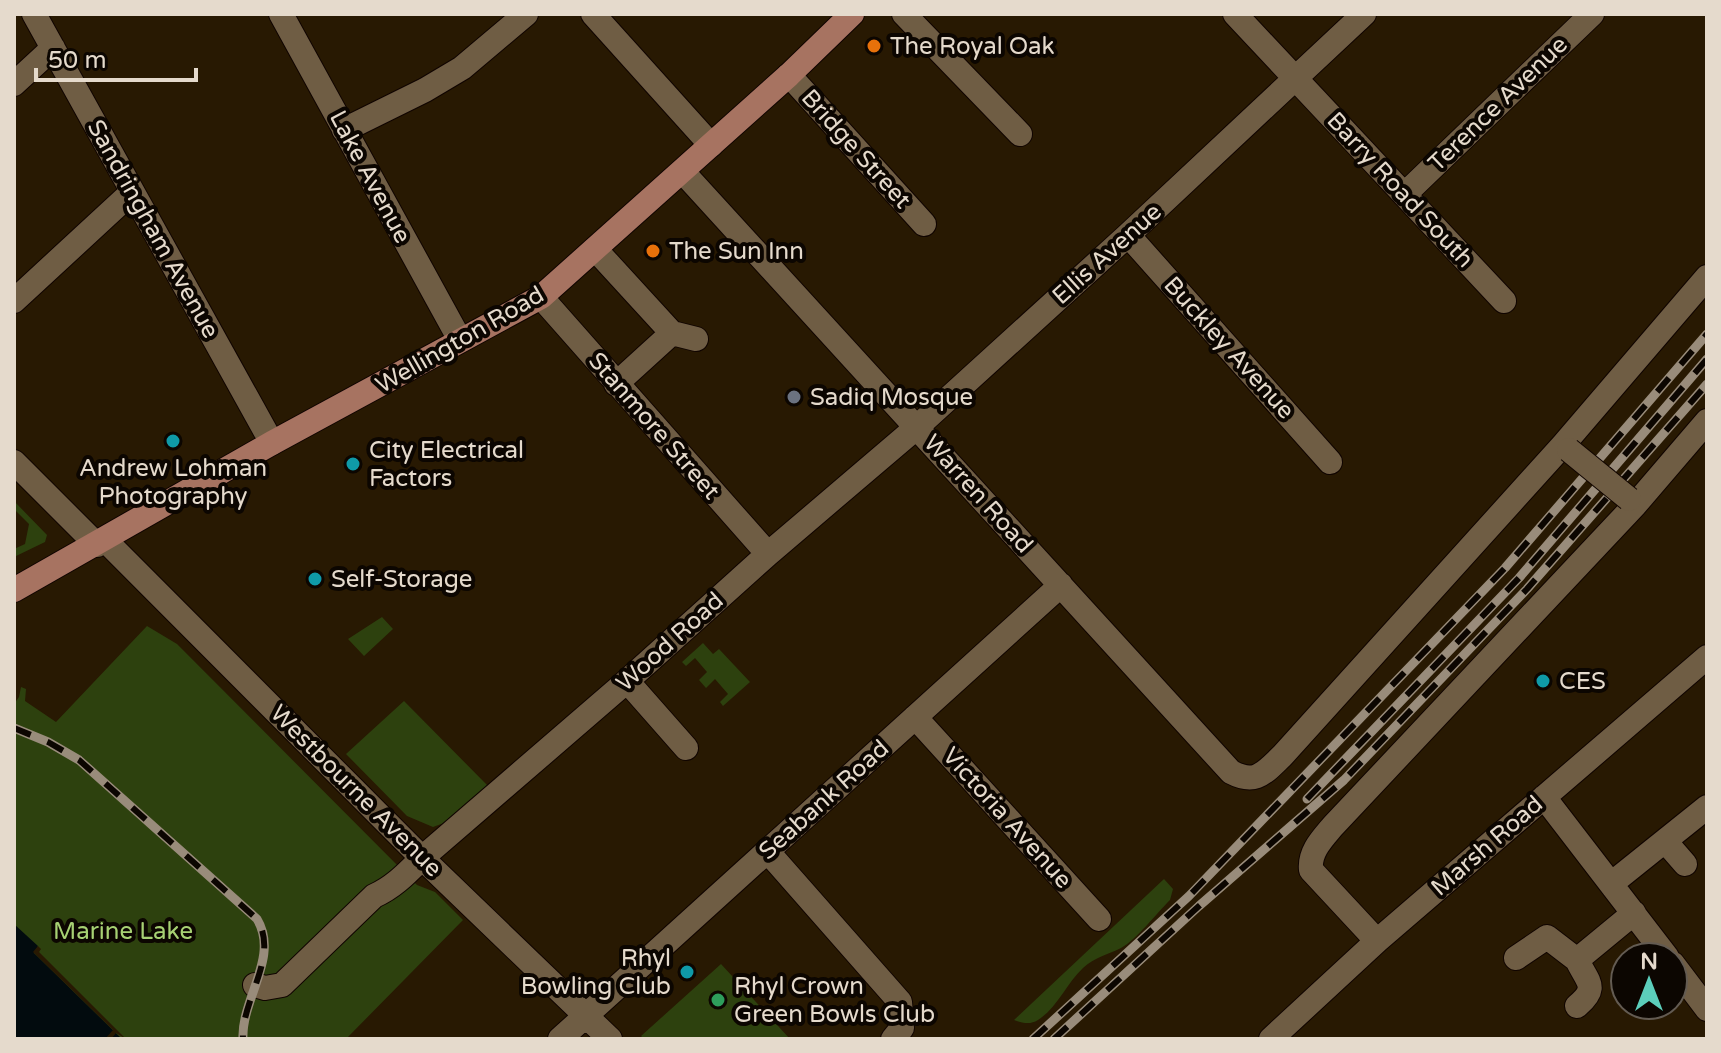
<svg xmlns="http://www.w3.org/2000/svg" width="1721" height="1053" font-family="'Varela Round',sans-serif">
  <rect width="100%" height="100%" fill="#281902"/>
  <path fill="#2d410e" d="M14 501 47 535 45 542 14 557V549L25 544 29 524 14 509Z
    M382 617 393 629 364 656 348 639Z
    M147 626 177 644 417 885 435 892 463 920 346 1039H14V704L19 697 21 687 26 689 25 701 56 722Z
    M703 643 713 654 719 649 750 682 723 706 720 702 728 694 715 679 706 688 699 680 707 672 695 658 686 666 682 662Z
    M404 701 488 786 444 823 433 827 407 816 346 754Z
    M1164 879 1173 889 1170 900C1157 913 1136 940 1121 948 1107 955 1095 957 1083 968 1066 984 1058 1007 1038 1020 1030 1025 1023 1023 1014 1020Z
    M721 964 790 1039H644L641 1036Z"/>
  <path fill="#020b0e" d="M14 924 38 946 34 953 122 1039H14Z"/>
  <path fill="#281902" d="M38 946 41 949 39 952 126 1039 116 1033 111 1039H105L113 1030 33 952Z"/>
  <g fill="none" stroke-linecap="round" stroke-linejoin="round">
    <defs>
      <path id="minor" d="M34 14 272 443
        M281 14 460 340
        M593 14 711 145
        M904 14 1020 134
        M1235 14 1504 301
        M789 75 924 224
        M14 84 53 48
        M344 130 425 90 462 68 526 14
        M683 172 1231 772C1256 785 1264 773 1282 756L1563 445 1707 277
        M1405 194 1592 14
        M1128 235 1330 462
        M595 249 672 333 616 384
        M541 297 768 554
        M14 301 132 192
        M672 333 696 339
        M14 462 97 545
        M105 540 422 858 610 1039
        M627 681 686 748
        M915 717 1099 919
        M1544 797 1667 957
        M1665 841 1685 864
        M768 852 900 1002 902 1028 893 1039
        M1611 884 1707 807
        M1377 941 1311 870C1309 852 1322 839 1333 826L1635 505 1707 421
        M1516 958 1547 937 1577 960 1634 913
        M1577 960C1588 983 1599 987 1577 1006
        M1673 964 1707 1009
        M255 985 265 988 282 985 374 896C394 887 407 873 422 858L627 681 768 554 917 427 1128 235 1364 14
        M560 1039 1061 585
        M1271 1039 1377 941 1707 657"/>
      <path id="major" d="M14 590 272 443 541 297 789 75 852 14"/>
    </defs>
    <use href="#minor" stroke="#100400" stroke-width="26"/>
    <use href="#major" stroke="#100400" stroke-width="26"/>
    <use href="#minor" stroke="#6f5d44" stroke-width="24"/>
    <use href="#major" stroke="#a77361" stroke-width="24"/>
    <path stroke="#998c7b" stroke-width="2" d="M14 728 48 742 79 760 257 919C280 957 241 999 243 1039"/>
    <defs>
      <path id="rail" d="M14 728 48 742 79 760 257 919C280 957 241 999 243 1039
        M1307 799 1519 578 1707 359
        M1033 1039 1189 896 1505 568 1707 334
        M1054 1039 1199 906 1344 780 1527 589 1707 384"/>
    </defs>
    <use href="#rail" stroke="#998c7b" stroke-width="9"/>
    <use href="#rail" stroke="#0c0601" stroke-width="6" stroke-dasharray="18" stroke-linecap="butt"/>
    <defs>
      <path id="minor-bridge" d="M1569 450 1629 499"/>
    </defs>
    <use href="#minor-bridge" stroke="#100400" stroke-width="26" stroke-linecap="butt"/>
    <use href="#minor-bridge" stroke="#6f5d44" stroke-width="24"/>
  </g>
  <g fill="#e8710a" stroke="#0c0601" stroke-width="3">
    <circle cx="874" cy="46" r="8"/>
    <circle cx="653" cy="251" r="8"/>
  </g>
  <circle fill="#6b7280" stroke="#0c0601" stroke-width="3" cx="794" cy="397" r="8"/>
  <g fill="#0f9aa8" stroke="#0c0601" stroke-width="3">
    <circle cx="173" cy="441" r="8"/>
    <circle cx="353" cy="464" r="8"/>
    <circle cx="315" cy="579" r="8"/>
    <circle cx="1543" cy="681" r="8"/>
    <circle cx="687" cy="972" r="8"/>
  </g>
  <circle fill="#2e9e5b" stroke="#0c0601" stroke-width="3" cx="718" cy="1000" r="8"/>
  <g text-anchor="middle" dominant-baseline="central" stroke-width="8" stroke-linejoin="round" paint-order="stroke">
    <g font-size="24" fill="#e5dacc" stroke="#0c0601" text-anchor="start">
      <text x="890" y="46">The Royal Oak</text>
      <text x="669" y="251">The Sun Inn</text>
      <text x="810" y="397">Sadiq Mosque</text>
      <text x="369" y="450">City Electrical<tspan x="369" dy="28">Factors</tspan></text>
      <text x="173" y="468" text-anchor="middle">Andrew Lohman<tspan x="173" dy="28">Photography</tspan></text>
      <text x="331" y="579">Self-Storage</text>
      <text x="1559" y="681">CES</text>
      <text x="671" y="958" text-anchor="end">Rhyl<tspan x="671" dy="28">Bowling Club</tspan></text>
      <text x="734" y="986">Rhyl Crown<tspan x="734" dy="28">Green Bowls Club</tspan></text>
    </g>
    <g font-size="24" fill="#e5dacc" stroke="#0c0601">
      <text transform="translate(1498 104) rotate(-44)">Terence Avenue</text>
      <text transform="translate(856 149) rotate(48)">Bridge Street</text>
      <text transform="translate(370 177) rotate(62)">Lake Avenue</text>
      <text transform="translate(1400 190) rotate(47)">Barry Road South</text>
      <text transform="translate(153 229) rotate(61)">Sandringham Avenue</text>
      <text transform="translate(1107 254) rotate(-42)">Ellis Avenue</text>
      <text transform="translate(460 340) rotate(-30)">Wellington Road</text>
      <text transform="translate(1229 348) rotate(48)">Buckley Avenue</text>
      <text transform="translate(654 426) rotate(49)">Stanmore Street</text>
      <text transform="translate(978 494) rotate(48)">Warren Road</text>
      <text transform="translate(670 642) rotate(-42)">Wood Road</text>
      <text transform="translate(356 791) rotate(45)">Westbourne Avenue</text>
      <text transform="translate(824 800) rotate(-42)">Seabank Road</text>
      <text transform="translate(1007 818) rotate(48)">Victoria Avenue</text>
      <text transform="translate(1487 846) rotate(-41)">Marsh Road</text>
    </g>
    <g font-size="24" fill="#a7d173" stroke="#0c0601">
      <text x="123" y="931">Marine Lake</text>
    </g>
  </g>
  <rect width="1721" height="1053" fill="none" stroke="#e5dacc" stroke-width="32"/>
  <g transform="translate(1649 981)"><circle r="38" fill="#0c0601" stroke="#635b52" stroke-width="2"/>
  <path d="M0-6L14 30L0 20L-14 30Z" fill="#5ccebb"/>
  <text y="-12" font-size="22" font-weight="bold" text-anchor="middle" fill="#e5dacc">N</text>
  </g>
  <path d="M36 68v12h160v-12" fill="none" stroke="#e5dacc" stroke-width="4"/>
  <text x="48" y="68" font-size="24" fill="#e5dacc" stroke="#0c0601" stroke-width="6" paint-order="stroke">50 m</text>
</svg>
